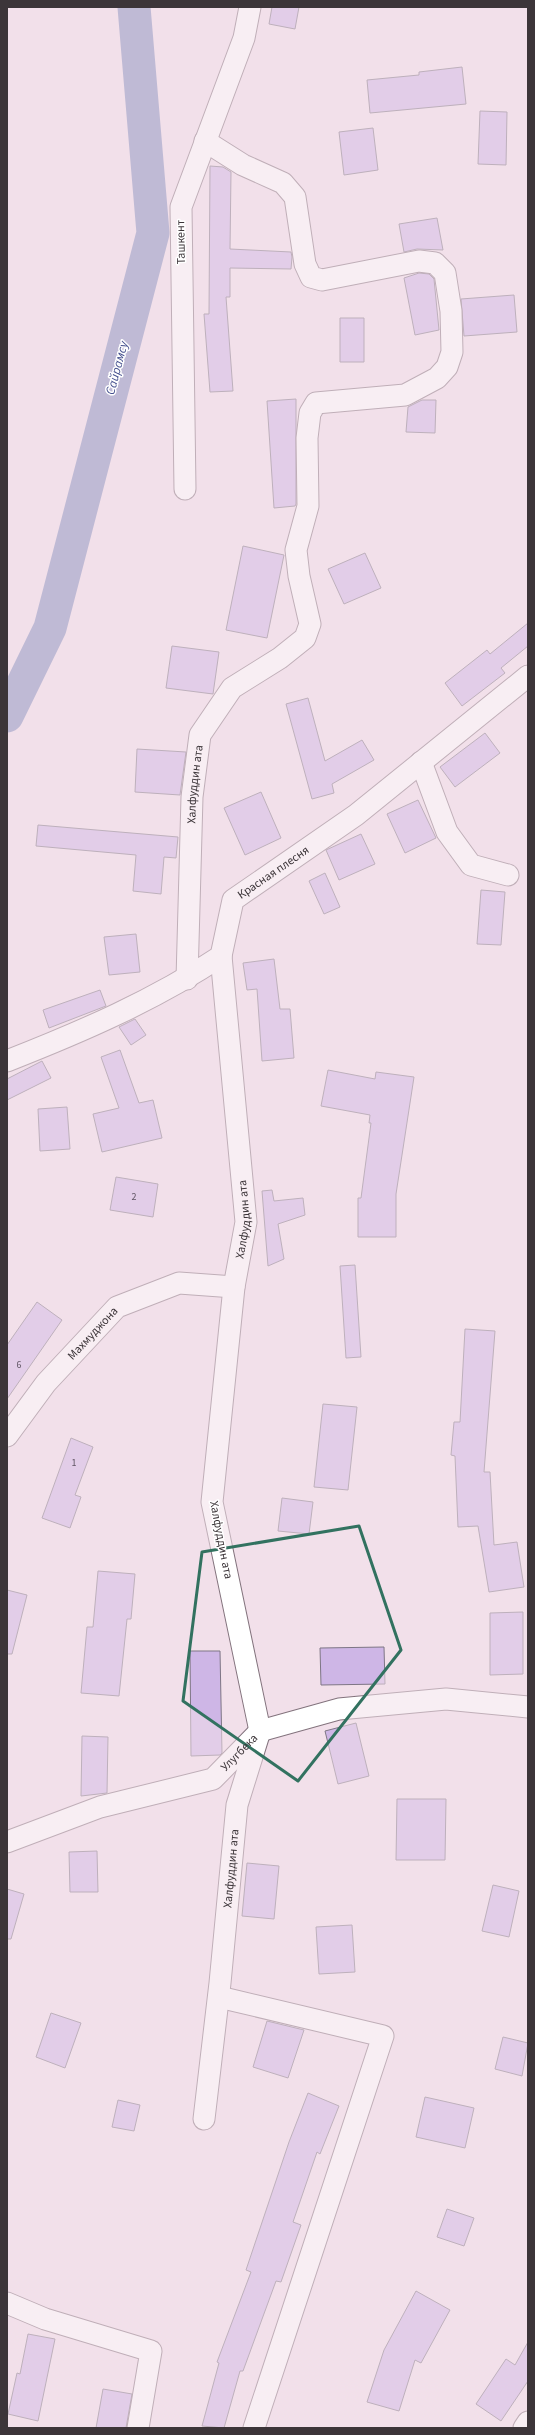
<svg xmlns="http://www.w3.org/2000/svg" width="535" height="2435" font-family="'Source Sans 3',sans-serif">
  <rect width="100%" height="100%" fill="#f2e0ea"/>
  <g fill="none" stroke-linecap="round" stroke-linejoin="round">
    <path stroke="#828dbc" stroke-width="33" d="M7 716 50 628 153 233 134 7"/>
  </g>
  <path fill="#ceb6e6" stroke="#7e7685" d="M272 7H299L295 29 269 24Z
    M462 67 466 104 370 113 367 80 419 75V72Z
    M480 111 507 112 506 165 478 164Z
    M373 128 378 170 344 175 339 132Z
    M210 166 223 167 231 172 230 249 291 252 292 257 291 269 230 268V297H226L233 391 210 392 204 314H209Z
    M437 218 443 250 417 249 404 252 399 224Z
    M419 273 429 274 434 279 439 330 415 335 404 278Z
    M514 295 517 332 464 336 461 299Z
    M340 318H364V362H340Z
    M296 399V504L295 506 274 508 267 401Z
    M422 400H436L435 433 406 432 408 407Z
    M243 546 284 555 267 638 226 630Z
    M365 553 381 588 344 604 328 569Z
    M528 623V646L501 668 505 673 462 706 445 683 487 650 490 654Z
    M172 646 219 652 213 694 166 688Z
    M308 698 325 761 362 740 374 760 332 784 334 793 312 799 286 704Z
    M485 733 500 753 455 787 440 767Z
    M137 749 186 752 180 795 135 792Z
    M261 792 281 838 245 855 224 808Z
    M418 800 436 838 405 853 387 814Z
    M38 825 178 837 176 858 164 857 161 894 133 891 136 855 36 846Z
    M361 834 375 864 339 880 326 850Z
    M325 873 340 907 324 914 309 881Z
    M481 890 505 892 501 945 477 944Z
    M136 934 140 972 109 975 104 937Z
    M274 959 280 1009H290L294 1058 262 1061 257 989 247 990 243 963Z
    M100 990 106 1006 49 1028 43 1010Z
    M135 1019 146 1035 131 1045 119 1027Z
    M120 1050 139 1103 153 1100 162 1138 102 1152 93 1114 119 1108 101 1057Z
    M42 1061 51 1078 7 1100V1079Z
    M328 1070 375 1079 376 1072 414 1077 396 1194V1237H358V1198H361L371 1123H369L370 1115 321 1106Z
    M67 1107 70 1149 40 1151 38 1109Z
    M116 1177 158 1184 153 1217 110 1210Z
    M272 1190 274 1201 303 1198 305 1215 278 1224 284 1259 268 1266 262 1191Z
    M355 1265 361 1357 346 1358 340 1266Z
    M37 1302 62 1320 7 1399V1345Z
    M465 1329 495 1331 484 1472H490L494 1545 517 1542 524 1587 489 1592 478 1526 458 1527 455 1456 451 1455 454 1422H460Z
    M323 1404 357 1407 348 1490 314 1487Z
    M71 1438 93 1447 75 1495 81 1497 70 1528 42 1518Z
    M282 1498 313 1502 309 1534 278 1531Z
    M98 1571 135 1574 131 1619H127L119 1696 81 1693 87 1627H93Z
    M7 1590 27 1595 12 1654H7Z
    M523 1612V1674L490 1675V1613Z
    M384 1647 385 1684 321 1685 320 1648Z
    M190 1651H220L222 1753 220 1755 191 1756Z
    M356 1723 369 1776 338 1784 325 1731Z
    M82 1736 108 1737 107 1793 81 1796Z
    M397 1799H446L445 1860H396Z
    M97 1851 98 1892H70L69 1852Z
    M247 1863 279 1866 274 1919 242 1916Z
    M493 1885 519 1891 509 1937 482 1931Z
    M7 1889 24 1894 11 1939H7Z
    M352 1925 355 1972 319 1974 316 1927Z
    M51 2013 81 2023 65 2068 36 2057Z
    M267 2021 304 2030 288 2078 253 2067Z
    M503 2037 528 2043 522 2076 495 2069Z
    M308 2093 339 2106 320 2154 317 2152 293 2222 301 2225 281 2282 276 2281 243 2371H240L224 2428 202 2426 219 2363 217 2362 251 2272 246 2270 289 2142Z
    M425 2097 474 2108 465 2148 416 2137Z
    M118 2100 140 2105 134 2131 112 2127Z
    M447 2209 474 2218 464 2246 437 2237Z
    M416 2291 450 2310 421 2363 415 2360 399 2411 367 2402 384 2350Z
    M28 2334 55 2339 38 2421 8 2414 17 2373 20 2374Z
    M528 2342V2381L501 2421 476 2404 506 2359 515 2365Z
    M103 2389 132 2394 126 2428H96Z"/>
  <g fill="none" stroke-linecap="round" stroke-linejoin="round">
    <defs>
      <g id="street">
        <path d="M185 489 181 207 244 38 250 7"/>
        <path d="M421 762 447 832 471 865 508 875"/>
        <path id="s1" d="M187 979 192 797 200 735 232 688 280 658 305 638 310 624 299 576 296 550 308 506 307 438 310 413 316 403 405 395 437 378 447 367 452 352 451 311 445 273 435 263 419 261 322 280 311 277 305 264 295 197 283 183 243 165 205 141"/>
        <path id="s2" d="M7 1061C81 1032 155 1000 221 956L233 900 356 815 528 676"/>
        <path id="s3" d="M7 1436 46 1383 117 1307 179 1283 234 1287"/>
        <path id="s4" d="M7 1842 100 1807 213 1779 260 1731 339 1709 446 1699 528 1707"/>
        <path d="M219 1997 383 2036 254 2428"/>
        <path id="s5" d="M204 2119 220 1983 237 1805 260 1731 212 1502 234 1287 246 1222 221 956"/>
        <path d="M7 2303 45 2319 151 2351 138 2428"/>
        <path d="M524 2428 528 2422"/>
      </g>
    </defs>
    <use href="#street" stroke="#83737d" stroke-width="23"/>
    <use href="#street" stroke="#fff" stroke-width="21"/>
  </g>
  <path d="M0 0H535V2435H0ZM359 1526 401 1650 298 1781 183 1701 202 1552Z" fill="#f2e0ea" fill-opacity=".55" fill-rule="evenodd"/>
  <path fill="none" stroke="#327260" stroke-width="3" stroke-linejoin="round" d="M359 1526 401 1650 298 1781 183 1701 202 1552Z"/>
  <g text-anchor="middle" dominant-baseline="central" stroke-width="3" stroke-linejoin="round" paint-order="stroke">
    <g font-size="10" fill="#605564">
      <text x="134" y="1197">2</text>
      <text x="19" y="1365">6</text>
      <text x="74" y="1463">1</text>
    </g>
    <g font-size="12" fill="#3c3539" stroke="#fff">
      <text transform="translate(181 242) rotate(-91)">Ташкент</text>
      <text stroke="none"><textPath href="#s1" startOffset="195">Халфуддин ата</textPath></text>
      <text stroke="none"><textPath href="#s2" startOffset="345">Красная плесня</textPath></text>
      <text stroke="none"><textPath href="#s5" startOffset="912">Халфуддин ата</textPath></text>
      <text stroke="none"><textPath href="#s3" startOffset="134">Махмуджона</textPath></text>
      <text transform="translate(221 1540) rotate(79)">Халфуддин ата</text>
      <text stroke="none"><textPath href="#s4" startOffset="253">Улугбека</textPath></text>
      <text stroke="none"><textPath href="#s5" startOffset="252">Халфуддин ата</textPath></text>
    </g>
    <g font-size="13" font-style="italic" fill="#45508e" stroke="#fff">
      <text transform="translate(117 368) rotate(-75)">Сайрамсу</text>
    </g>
  </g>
  <rect width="535" height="2435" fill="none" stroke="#3c3539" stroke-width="16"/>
</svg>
